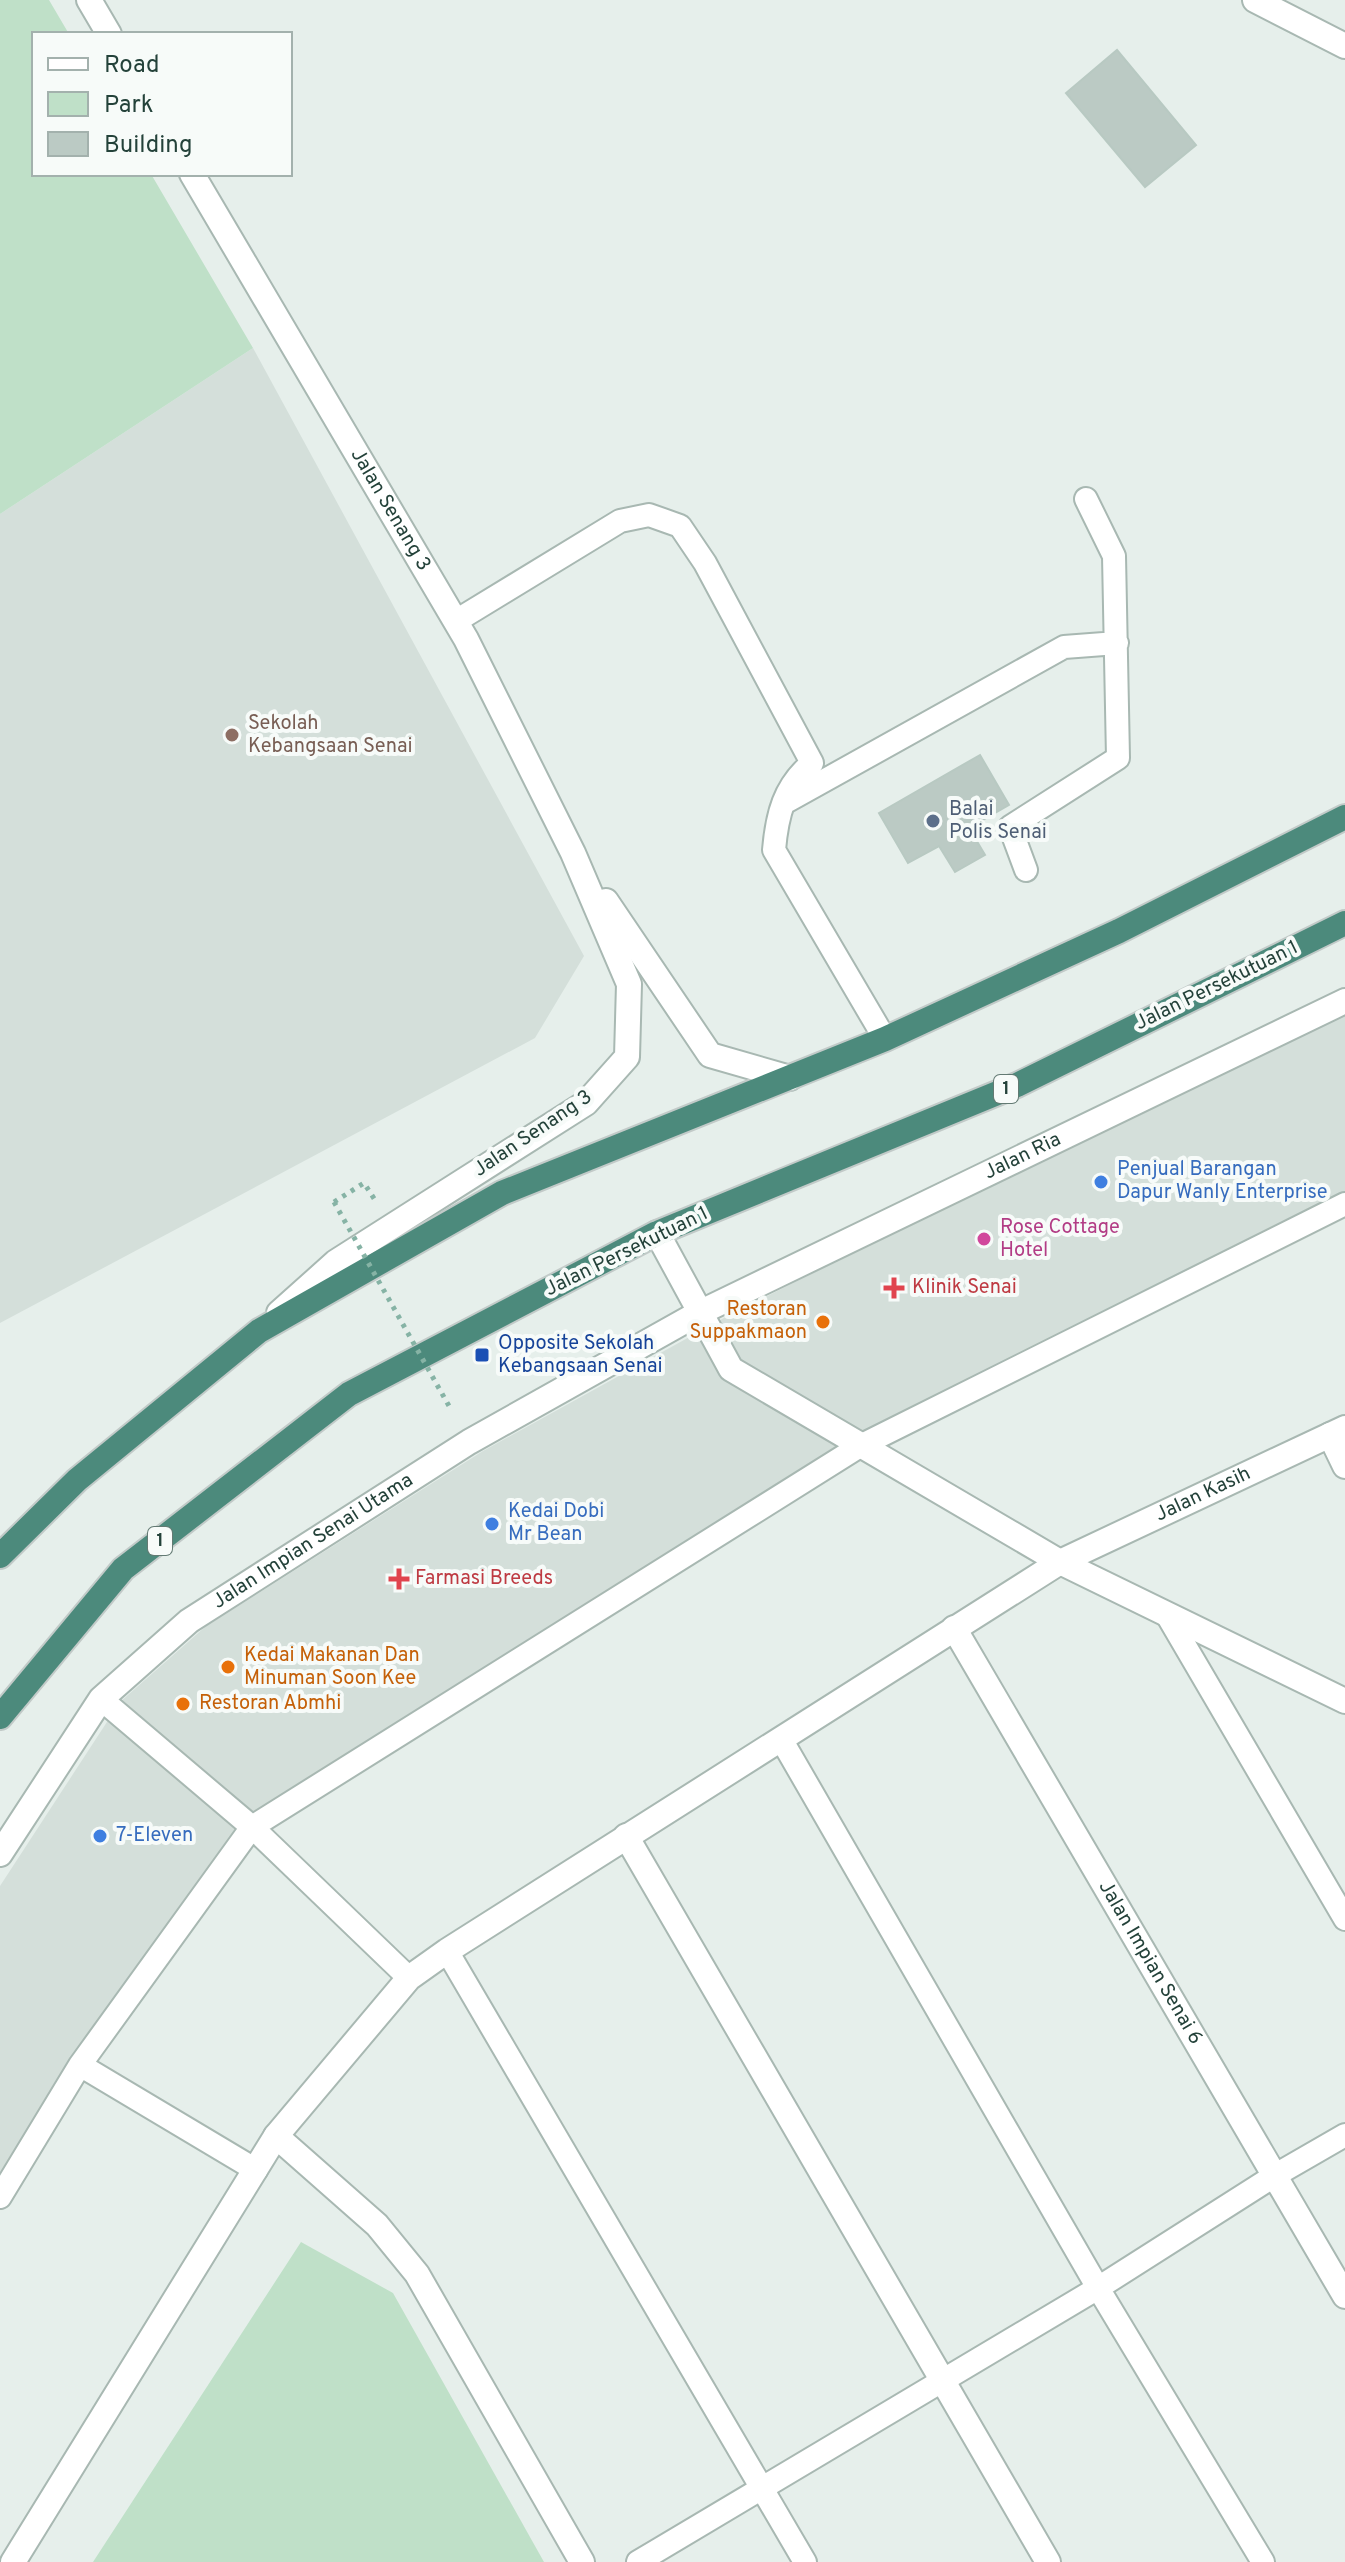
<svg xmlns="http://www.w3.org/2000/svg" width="1345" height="2562" font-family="Overpass,sans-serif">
  <rect width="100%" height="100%" fill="#e6efeb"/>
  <path fill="#d4dfda" d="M253 348 584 956 535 1038 0 1323V514Z
    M1345 1003V1193L868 1432 250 1817 0 2177V1886L120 1702 205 1627 483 1451 722 1319Z"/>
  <path fill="#bfe0c8" d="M0 0H49L69 34H34V174H151L253 348 0 514Z
    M301 2242 393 2293 544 2562H93Z"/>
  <path fill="#bbcac4" stroke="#b8c9c2" stroke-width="2" d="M1117 50 1196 145 1145 187 1066 93Z
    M980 755 1009 805 969 828 985 855 955 872 939 846 908 863 879 813Z"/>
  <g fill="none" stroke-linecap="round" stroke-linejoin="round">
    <defs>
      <path id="service" d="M456 621 620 521 649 515 680 526 705 563 812 763C784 786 777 815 774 850L885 1039
        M784 803 1064 647 1117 643
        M1026 870 1010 827 1118 758 1114 556 1086 499
        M1167 1615 1345 1919
        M101 1699 252 1827 409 1978
        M781 1739 1098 2288 1263 2562
        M447 1951 805 2562
        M80 2065 256 2170
        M0 2197 80 2065 252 1827 860 1446 1345 1204
        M638 2562 1098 2288 1274 2176 1345 2135"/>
      <g id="minor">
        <path d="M89 0 109 34"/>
        <path id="s1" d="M192 174 466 639 573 853 629 984 627 1057 586 1103 336 1262 279 1313"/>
        <path d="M606 901 710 1055 790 1078"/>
        <path d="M657 1233 731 1369 1060 1562 1345 1701"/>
        <path d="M1330 1435 1345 1466"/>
        <path id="s2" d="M954 1628 1345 2296"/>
        <path d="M626 1836 1048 2562"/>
        <path id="s3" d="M0 1854 101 1699 189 1621 469 1442 699 1313 1345 1001"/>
        <path d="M276 2136 377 2225 417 2274 582 2562"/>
        <path id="s4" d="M13 2562 276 2136 409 1978 447 1951 1060 1562 1345 1428"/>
      </g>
      <path id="tertiary" d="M1255 0 1345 46"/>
      <path id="trunk" d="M0 1556 77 1480 259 1331 502 1193 885 1039 1119 931 1345 817
        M0 1717 123 1569 349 1394 657 1233 1017 1085 1345 923"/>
    </defs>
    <use href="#service" stroke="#a8b8b2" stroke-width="26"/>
    <use href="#minor" stroke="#a8b8b2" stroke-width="28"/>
    <use href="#tertiary" stroke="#a8b8b2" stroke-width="28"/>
    <use href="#trunk" stroke="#c2cac8" stroke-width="28"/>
    <path stroke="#86b3a5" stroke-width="5" stroke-dasharray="4 6" stroke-linecap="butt" d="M334 1202 364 1183 375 1200"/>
    <use href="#service" stroke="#fff" stroke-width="22"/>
    <use href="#minor" stroke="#fff" stroke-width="24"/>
    <use href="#tertiary" stroke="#fff" stroke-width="24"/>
    <use href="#trunk" stroke="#4c8a7c" stroke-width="24"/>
    <path stroke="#86b3a5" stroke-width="5" stroke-dasharray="4 6" stroke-linecap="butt" d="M334 1202 449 1406"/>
  </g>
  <circle fill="#8d6e63" stroke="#f7fbf9" stroke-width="3" cx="232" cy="735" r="8"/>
  <circle fill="#5c6f8a" stroke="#f7fbf9" stroke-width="3" cx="933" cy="821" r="8"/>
  <g fill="#3f7fe0" stroke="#f7fbf9" stroke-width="3">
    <circle cx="1101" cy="1182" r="8"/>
    <circle cx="492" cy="1524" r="8"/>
    <circle cx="100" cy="1836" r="8"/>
  </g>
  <circle fill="#d1479c" stroke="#f7fbf9" stroke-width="3" cx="984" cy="1239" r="8"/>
  <g fill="#e0444e" stroke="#f7fbf9" stroke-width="3">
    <path d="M890 1276h8v8h8v8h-8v8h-8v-8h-8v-8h8z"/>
    <path d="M395 1567h8v8h8v8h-8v8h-8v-8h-8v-8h8z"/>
  </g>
  <g fill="#e8710a" stroke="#f7fbf9" stroke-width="3">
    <circle cx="823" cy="1322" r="8"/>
    <circle cx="228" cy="1667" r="8"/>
    <circle cx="183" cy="1704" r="8"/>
  </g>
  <rect fill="#1a4fb4" stroke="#f7fbf9" stroke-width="3" x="474" y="1347" width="16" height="16" rx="4"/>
  <g text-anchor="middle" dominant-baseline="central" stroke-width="8" stroke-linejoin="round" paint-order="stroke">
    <g fill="#f7fbf9" stroke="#637a73" stroke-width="2">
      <rect x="994" y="1075" width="24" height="28" rx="6"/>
      <rect x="148" y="1527" width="24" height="28" rx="6"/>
    </g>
    <g font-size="18" font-weight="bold" fill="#24423a">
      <text x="1006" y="1089">1</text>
      <text x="160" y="1541">1</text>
    </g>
    <g font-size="20" fill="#24423a" stroke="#f7fbf9">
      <text stroke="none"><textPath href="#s1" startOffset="390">Jalan Senang 3</textPath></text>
      <text transform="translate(1217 986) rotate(-26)">Jalan Persekutuan 1</text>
      <text transform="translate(533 1134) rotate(-34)">Jalan Senang 3</text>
      <text stroke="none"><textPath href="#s3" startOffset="1258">Jalan Ria</textPath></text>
      <text transform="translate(627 1252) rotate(-26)">Jalan Persekutuan 1</text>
      <text stroke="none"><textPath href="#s4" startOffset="1638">Jalan Kasih</textPath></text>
      <text stroke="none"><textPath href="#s3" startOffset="450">Jalan Impian Senai Utama</textPath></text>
      <text stroke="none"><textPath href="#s2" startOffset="388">Jalan Impian Senai 6</textPath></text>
    </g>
    <g font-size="20" fill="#785e54" stroke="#f7fbf9" text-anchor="start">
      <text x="248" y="724">Sekolah<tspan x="248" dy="23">Kebangsaan Senai</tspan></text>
    </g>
    <g font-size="20" fill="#4e5e75" stroke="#f7fbf9" text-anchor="start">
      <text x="949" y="810">Balai<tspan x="949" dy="23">Polis Senai</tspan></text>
    </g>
    <g font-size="20" fill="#366cbe" stroke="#f7fbf9" text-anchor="start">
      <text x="1117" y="1170">Penjual Barangan<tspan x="1117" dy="23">Dapur Wanly Enterprise</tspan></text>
      <text x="508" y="1512">Kedai Dobi<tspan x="508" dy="23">Mr Bean</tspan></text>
      <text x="116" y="1836">7-Eleven</text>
    </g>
    <g font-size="20" fill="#b23c85" stroke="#f7fbf9" text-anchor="start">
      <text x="1000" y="1228">Rose Cottage<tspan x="1000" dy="23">Hotel</tspan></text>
    </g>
    <g font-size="20" fill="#be3a42" stroke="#f7fbf9" text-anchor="start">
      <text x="912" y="1288">Klinik Senai</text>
      <text x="415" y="1579">Farmasi Breeds</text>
    </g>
    <g font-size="20" fill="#c56008" stroke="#f7fbf9" text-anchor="start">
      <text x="807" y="1310" text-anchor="end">Restoran<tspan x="807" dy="23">Suppakmaon</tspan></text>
      <text x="244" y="1656">Kedai Makanan Dan<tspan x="244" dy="23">Minuman Soon Kee</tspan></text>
      <text x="199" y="1704">Restoran Abmhi</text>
    </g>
    <g font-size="20" fill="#164399" stroke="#f7fbf9" text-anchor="start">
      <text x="498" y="1344">Opposite Sekolah<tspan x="498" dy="23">Kebangsaan Senai</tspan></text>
    </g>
  </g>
  <rect x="32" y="32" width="260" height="144" fill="#f7fbf9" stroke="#a3b1ad" stroke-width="2"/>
  <rect x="48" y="58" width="40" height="12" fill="#ffffff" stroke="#a3b1ad" stroke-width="2"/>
  <text x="104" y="72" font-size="24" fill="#24423a">Road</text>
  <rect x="48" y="92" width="40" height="24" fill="#bfe0c8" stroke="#a3b1ad" stroke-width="2"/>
  <text x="104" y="112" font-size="24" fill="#24423a">Park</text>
  <rect x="48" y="132" width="40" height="24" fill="#bbcac4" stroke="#a3b1ad" stroke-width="2"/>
  <text x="104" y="152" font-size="24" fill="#24423a">Building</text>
</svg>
